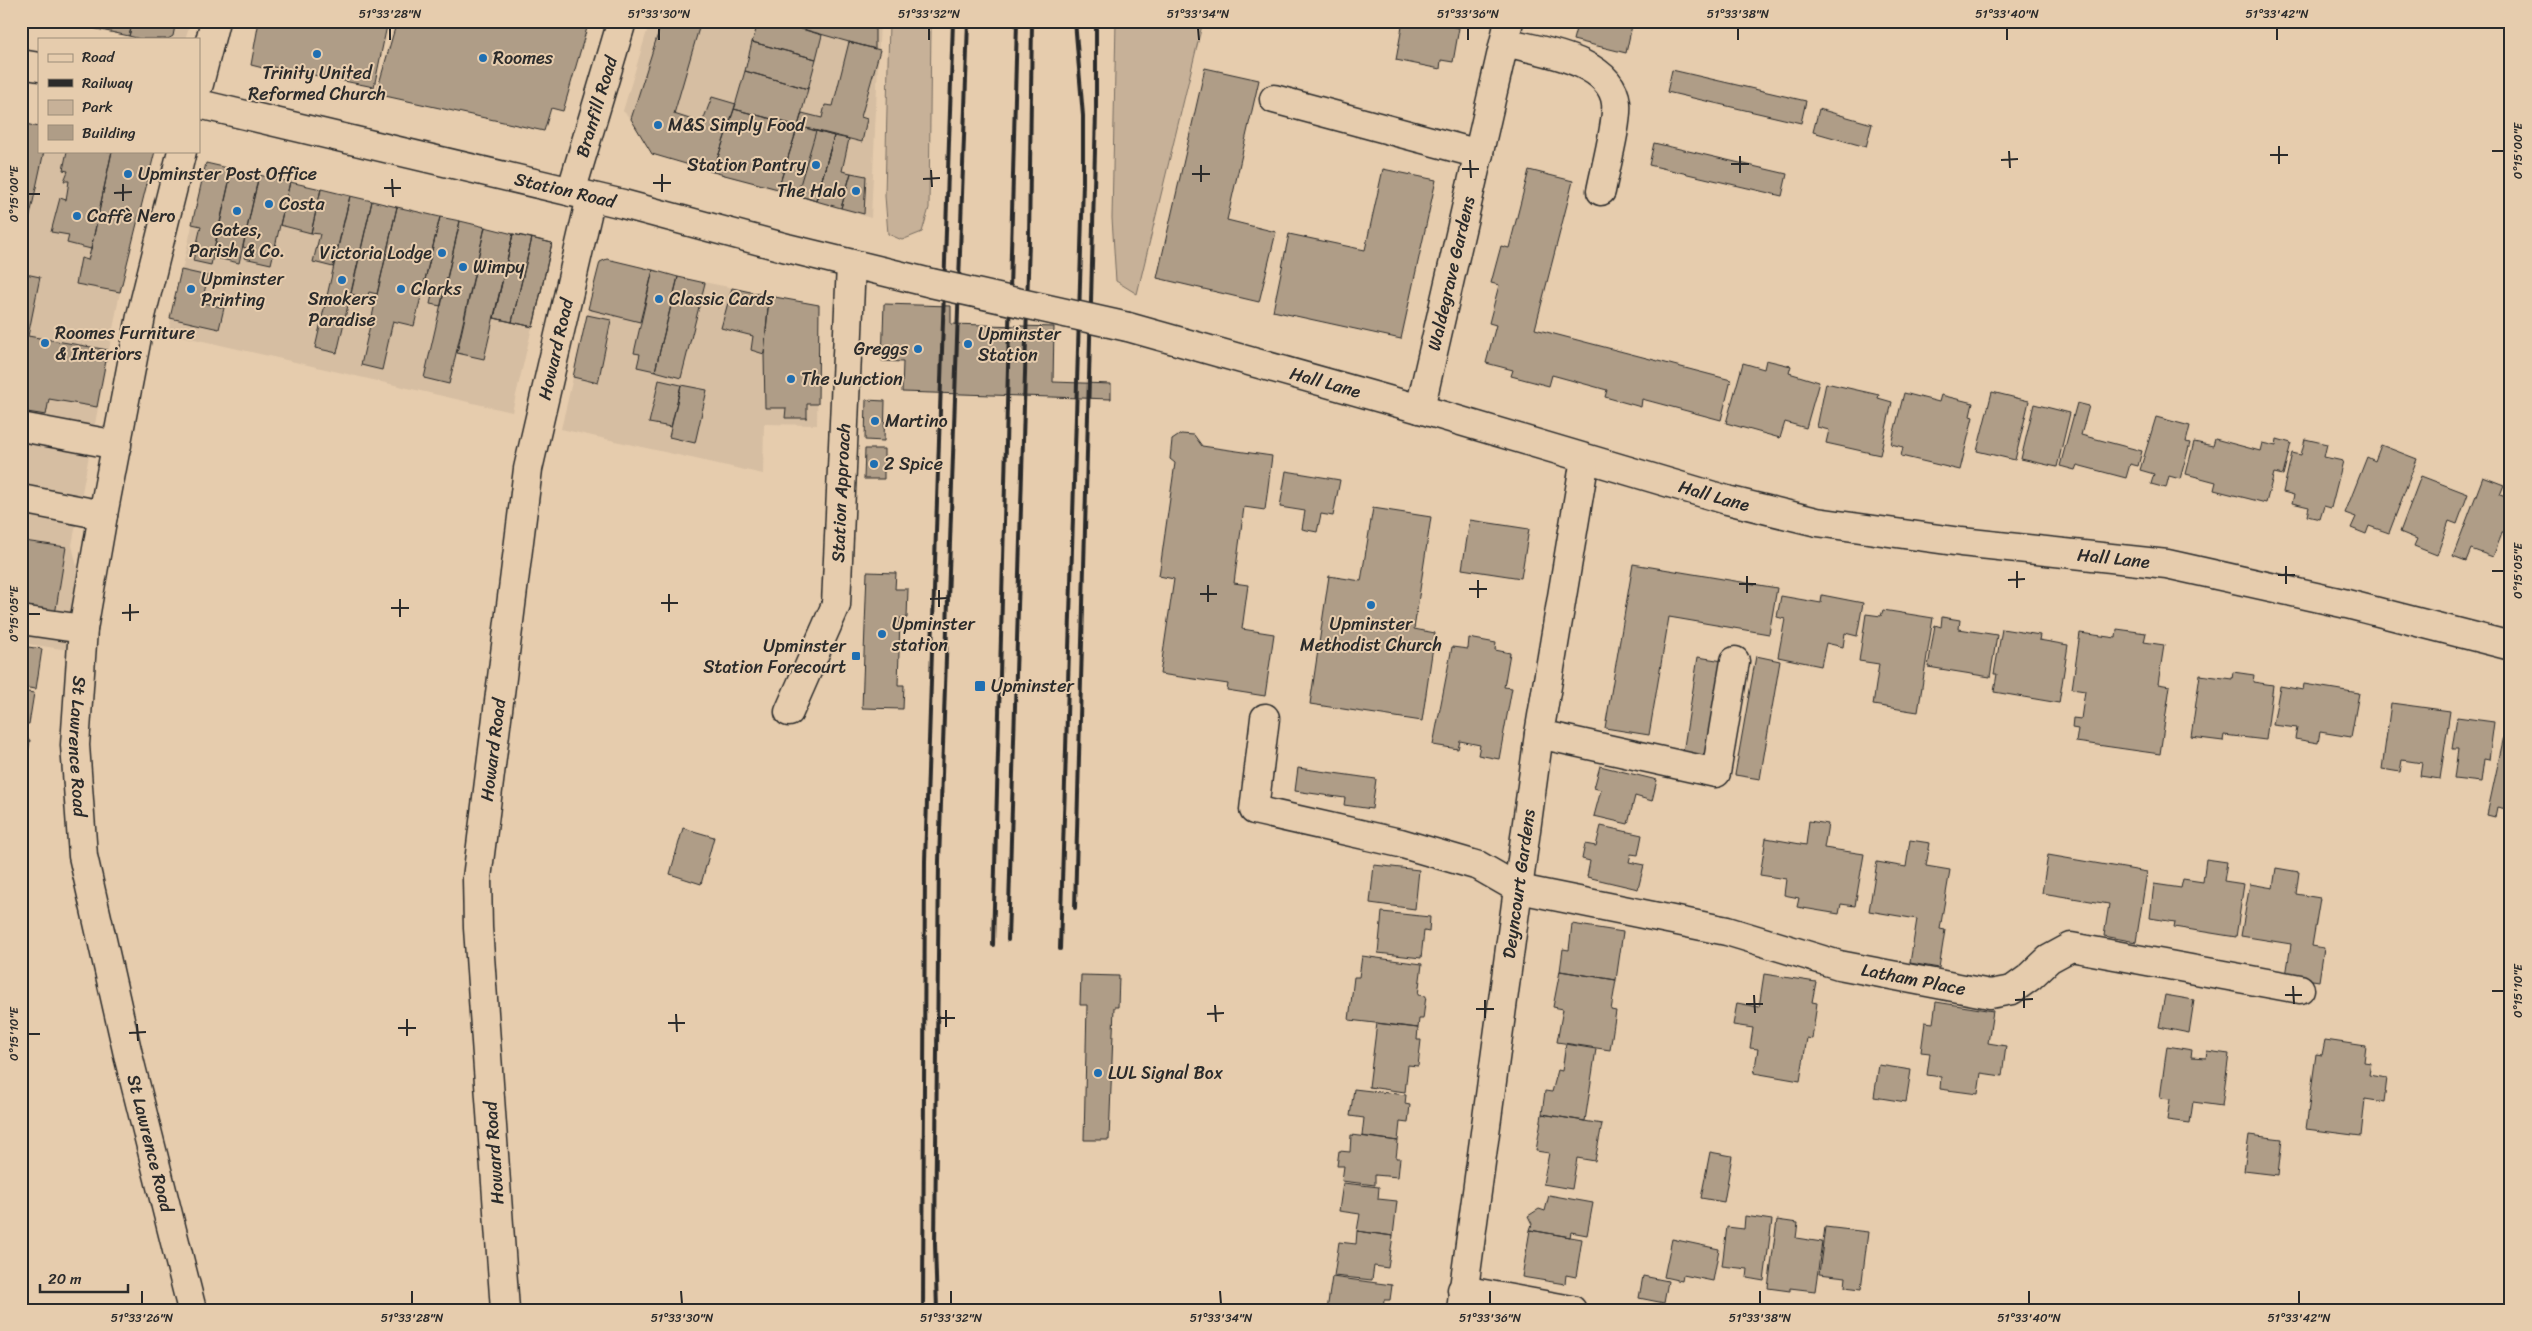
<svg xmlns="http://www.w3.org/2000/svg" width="2532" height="1331" font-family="Sriracha,sans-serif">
  <rect width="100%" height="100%" fill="#e6ccad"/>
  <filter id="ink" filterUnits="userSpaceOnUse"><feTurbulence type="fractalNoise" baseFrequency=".02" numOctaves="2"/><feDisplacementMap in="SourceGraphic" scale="10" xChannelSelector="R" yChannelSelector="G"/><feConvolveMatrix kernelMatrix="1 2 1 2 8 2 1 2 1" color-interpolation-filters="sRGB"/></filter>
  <g filter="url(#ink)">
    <path fill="#d6bea2" d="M59 21H191L185 39H140Z
      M650 21H880L871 218 652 154 631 119 623 111Z
      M21 124 39 127V151H155L120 292 72 545 77 567 69 650 21 643Z
      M206 163 552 243 512 412 168 333Z
      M607 259 678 277 819 305 817 425 764 424 763 474 561 429 600 262Z"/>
    <path fill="#c7b198" stroke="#796e62" d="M889 21H931L929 208 922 232 902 240 888 234 885 196Z
      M1116 21H1203L1137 294 1116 281 1112 218Z"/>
    <path fill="#af9d87" stroke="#2b2b2b" d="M60 21H84L83 26Z
      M84 21H109L106 31 83 26Z
      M109 21H133L129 36 106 31Z
      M133 21H176L173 36 168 39H140L129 36Z
      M259 21H388L374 87 268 66 267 69 251 65Z
      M397 21H589L563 111 551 108 544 131 376 94Z
      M662 21H701L674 114 702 123 712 97 736 104 713 172 652 154 631 119Z
      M759 21H774L822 35 816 59 752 42Z
      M774 21H875V49L849 42Z
      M1403 21H1427L1459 28 1453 62 1441 60 1440 69 1396 60Z
      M1578 21H1633L1626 53 1573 40Z
      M752 42 816 59 808 89 745 71Z
      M849 42 880 50 861 117 867 119 862 142 798 126 802 113 822 118 825 105 833 106Z
      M1205 68 1259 80 1227 220 1276 232 1259 302 1157 278Z
      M1672 70 1806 101 1801 123 1667 92Z
      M745 71 808 89 798 126 734 109Z
      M734 109 798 126 778 189 713 172Z
      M1819 109 1872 124 1866 147 1813 132Z
      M21 123 39 127V151H44L21 257Z
      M798 126 834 136 816 201 778 189Z
      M816 131 834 136 816 201 797 195Z
      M834 136 849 139 842 171 851 173 841 208 816 201Z
      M1654 143 1787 174 1782 196 1649 165Z
      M67 151H112L91 249 67 243 69 235 51 232 60 198 66 200 69 181H64L68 171 63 170Z
      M112 151H155L120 292 76 284 81 258 88 260 91 249Z
      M206 163 232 169 211 265 193 261 201 226 192 224Z
      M232 169 259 175 239 263 212 257Z
      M1383 169 1436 180 1401 339 1273 311 1289 234 1365 250Z
      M1529 170 1573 181 1535 329 1731 380 1721 420 1642 399 1641 407 1605 397 1607 390 1552 375 1549 386 1511 376 1513 370 1486 363 1496 325 1489 323 1499 285 1491 283 1501 246 1509 248Z
      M851 173 866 176 864 214 841 208Z
      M259 175 290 182 271 264 244 258 246 248 243 247Z
      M290 182 321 189 311 233 280 225Z
      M321 189 350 196 333 267 313 262 320 234 311 233Z
      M350 196 372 201 337 353 315 348Z
      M372 201 397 207 377 294 369 292 367 298 351 294Z
      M397 207 440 217 414 326 393 321 382 370 361 365Z
      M440 217 460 221 441 306 430 304 434 286 424 284Z
      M460 221 485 227 449 384 424 378Z
      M485 227 513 234 484 359 457 353Z
      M513 234 532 238 512 322 494 318Z
      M513 234 552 243 533 327 494 318Z
      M532 238 552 243 533 327 512 322Z
      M607 259 653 270 640 322 588 309 600 262Z
      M181 270 208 276 202 302 224 308 219 329 170 318Z
      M653 270 678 277 655 371 637 367 640 354 634 353Z
      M21 273 40 277 28 336 108 350 97 407 49 399 46 415 21 411Z
      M678 277 705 283 681 378 655 371Z
      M732 288 769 296 764 354 751 350 753 336 721 328Z
      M769 296 819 305 818 404H807V418H785L786 408H765L764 354Z
      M884 304 951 306V324L1054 327 1053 382 1111 384V399L902 392 903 362 882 361Z
      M587 315 611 320 598 383 573 377Z
      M1766 360 1791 366 1789 373 1819 382 1806 428 1785 422 1780 438 1726 423 1743 363 1764 369Z
      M659 380 681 385 671 427 649 423Z
      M1826 383 1879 395 1878 398 1892 402 1880 455 1826 443 1829 430 1817 427Z
      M681 385 707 390 695 443 669 437Z
      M1992 392 2029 401 2015 460 1977 451Z
      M1904 393 1939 402 1941 395 1973 403 1970 416 1973 417 1960 470 1901 456 1903 447 1891 444Z
      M866 400 885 401 884 441 865 440Z
      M2077 403 2089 406 2081 435 2142 451 2138 466 2130 464 2126 478 2077 465 2075 470 2060 466Z
      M2034 404 2070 413 2057 467 2021 459Z
      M2156 417 2190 426 2186 442 2190 443 2180 479 2169 476 2166 488 2151 484 2154 474 2140 470Z
      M1181 434 1194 435 1202 446 1272 456 1265 510 1244 507 1234 583 1248 585 1242 629 1274 634 1265 696 1227 690 1228 684 1160 674 1174 579 1159 576 1175 463 1170 459 1172 440Z
      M2215 439 2260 451 2262 443 2276 446 2277 439 2291 443 2283 475 2274 473 2266 503 2214 490 2216 482 2186 474 2194 442 2213 446Z
      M2305 439 2327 444 2324 457 2343 461 2331 508 2324 506 2320 519 2307 516 2309 507 2292 503 2294 495 2283 492 2292 453 2301 455Z
      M2381 445 2417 459 2389 533 2369 526 2366 534 2351 528 2356 517 2345 513 2367 457 2375 461Z
      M865 449H884V479H864Z
      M1286 471 1340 480 1333 516 1321 514 1317 532 1302 529 1305 511 1280 507Z
      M2421 476 2468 494 2457 524 2449 521 2437 555 2414 546 2417 539 2400 532Z
      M2483 477 2504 485 2500 495 2511 499V510L2493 557 2471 549 2466 561 2453 556Z
      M1373 508 1431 517 1414 629 1435 633 1422 721 1310 704 1329 576 1361 581Z
      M1470 520 1529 529 1521 578 1462 569Z
      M24 541 66 547 54 621 21 615V545H23Z
      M1633 564 1777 588 1769 634 1669 617 1649 735 1605 728Z
      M867 572 896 573 895 589H908L907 618H900L898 685H904L903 709 862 708Z
      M1822 595 1863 603 1857 636 1845 633 1843 647 1826 643 1821 666 1778 657 1785 619 1777 617 1781 596 1821 603Z
      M1883 610 1933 618 1918 712 1873 705 1879 664 1859 661 1866 614 1881 616Z
      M1942 617 1960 620 1959 629 1997 635 1990 677 1928 667 1935 625 1941 627Z
      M2002 629 2040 635 2039 640 2068 645 2059 703 1994 692 1997 674H1994Z
      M2117 629 2146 633 2144 642 2164 645 2158 684 2170 686 2160 754 2076 742 2078 729 2072 728 2073 718 2081 719 2085 691 2072 689 2080 633 2116 638Z
      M1469 638 1496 643 1495 650 1510 653 1504 687 1512 688 1499 759 1478 755 1480 745 1460 741 1458 749 1433 745 1452 647 1468 649Z
      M21 646 42 649 36 689 21 687Z
      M1756 656 1780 661 1760 779 1735 775Z
      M1698 657 1723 661 1707 757 1683 753Z
      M2233 672 2254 675 2253 682 2273 685 2266 740 2224 735 2223 741 2191 737 2200 675 2232 679Z
      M2304 684 2359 693 2351 737 2320 732 2318 743 2295 739 2297 728 2273 725 2280 686 2303 690Z
      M21 691 34 693 29 724 21 723Z
      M2391 703 2450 711 2440 779 2420 776 2422 763 2402 760 2400 772 2382 769Z
      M2457 717 2494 722 2489 760 2484 759 2481 782 2454 779 2458 749H2452Z
      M21 728 25 729 23 739 30 740 28 753 21 752Z
      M2504 736 2511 737V810L2497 807 2495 817 2487 815Z
      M21 752 28 753 23 780H21Z
      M1600 766 1657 780 1652 801 1635 796 1628 824 1594 816 1601 790 1594 788Z
      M1298 768 1376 779 1372 809 1344 805 1345 798 1295 791Z
      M1809 821 1828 824 1824 848 1864 854 1855 906 1841 904 1839 914 1797 907 1799 898 1784 895 1786 879 1760 875 1766 838 1806 845Z
      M1601 826 1642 835 1638 855 1631 854 1629 862 1644 865 1638 889 1587 877 1590 861 1582 859 1585 844 1596 846Z
      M683 828 714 837 701 884 670 874Z
      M1910 840 1930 843 1926 866 1950 870 1940 929 1945 930 1939 968 1910 963 1917 919 1869 911 1877 862 1906 867Z
      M2048 855 2147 872 2136 942 2104 936 2109 904 2042 893Z
      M2206 859 2227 862 2224 881 2244 884 2236 937 2174 927 2175 922 2150 918 2154 884 2181 888 2183 879 2203 882Z
      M1374 865 1419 870 1415 909 1370 903Z
      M2276 868 2299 872 2296 894 2320 898 2312 946 2324 948 2319 981 2286 976 2291 944 2241 936 2250 884 2273 888Z
      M1382 912 1430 917 1429 932 1424 931 1421 958 1378 953Z
      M1572 924 1623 932 1616 980 1560 971 1563 949 1569 950Z
      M1362 956 1422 964 1418 995 1426 996 1423 1019H1419L1418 1028 1349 1020 1354 977H1359Z
      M1560 971 1616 980 1611 1010 1616 1011 1610 1050 1557 1042 1563 1009 1553 1007Z
      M1764 974 1816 982 1812 1002 1817 1003 1812 1039 1807 1038 1800 1081 1754 1073 1758 1049 1750 1048 1753 1028 1733 1025 1737 1003 1759 1007Z
      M1081 975 1119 976 1118 1007H1114L1109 1140H1084L1087 1005H1080Z
      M2165 995 2194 1000 2189 1033 2159 1027Z
      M1936 1002 1993 1011 1988 1043 2006 1046 2002 1076 1981 1073 1978 1094 1940 1089 1941 1077 1927 1075 1930 1053 1921 1052 1925 1022 1933 1023Z
      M1377 1023 1418 1028 1417 1040H1421L1418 1066 1408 1065 1405 1092 1369 1087Z
      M2325 1040 2366 1046 2364 1062 2371 1063 2369 1075 2387 1078 2384 1102 2365 1099 2361 1136 2306 1129 2316 1054 2322 1055Z
      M1566 1044 1596 1049 1585 1121 1542 1114 1545 1091 1552 1092 1558 1070 1562 1071Z
      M2167 1046 2192 1050 2191 1057 2206 1058 2207 1051 2229 1054 2222 1106 2193 1102 2190 1123 2167 1120 2170 1099 2160 1098Z
      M1879 1065 1911 1070 1906 1102 1874 1097Z
      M1354 1089 1406 1095 1405 1104 1410 1105 1408 1123 1400 1122 1398 1141 1362 1136 1364 1118 1350 1116Z
      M1542 1114 1602 1124 1595 1161 1577 1158 1572 1189 1543 1184 1549 1153 1536 1151Z
      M1351 1135 1398 1141 1396 1158H1400L1398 1177 1375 1175V1185L1342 1181 1344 1166H1337L1339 1151 1350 1152Z
      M2249 1135 2282 1139 2278 1175 2244 1171Z
      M1710 1152 1732 1156 1724 1202 1701 1198Z
      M1343 1183 1379 1187 1378 1199 1397 1201 1393 1236 1357 1231 1360 1214 1339 1211Z
      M1549 1195 1593 1203 1587 1235 1571 1232 1570 1237 1530 1230 1532 1224 1528 1216 1539 1209 1545 1211Z
      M1745 1216 1772 1220 1764 1281 1747 1278 1748 1269 1722 1266 1727 1227 1744 1229Z
      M1777 1220 1798 1223 1796 1238 1822 1242 1815 1291 1790 1288V1291L1768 1288Z
      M1825 1227 1868 1232 1861 1289 1845 1287 1846 1277 1819 1274Z
      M1530 1230 1582 1239 1576 1277 1566 1275 1565 1284 1522 1277Z
      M1357 1231 1393 1236 1388 1268 1374 1266 1372 1280 1334 1276 1339 1242 1356 1244Z
      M1672 1239 1719 1249 1713 1281 1683 1275 1682 1281 1664 1277Z
      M1643 1276 1668 1281 1664 1303 1639 1298Z
      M1332 1277 1392 1285 1390 1300H1384L1383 1310H1327Z"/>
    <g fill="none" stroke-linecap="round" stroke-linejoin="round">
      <defs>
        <g id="minor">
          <path d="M1505 42C1539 51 1611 59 1616 103 1618 122 1605 170 1601 191"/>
          <path d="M21 64 39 67"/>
          <path d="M199 84 215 21"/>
          <path d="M1274 99 1479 154"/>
          <path id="s1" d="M199 104 623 204 787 248 931 283"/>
          <path id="s2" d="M182 151 141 316 103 515 83 629 75 745 83 856 129 1059 192 1310"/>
          <path id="s3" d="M571 192 622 21"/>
          <path id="s4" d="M1128 327 1420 409 1727 500 1817 522 1961 542 2167 564 2347 604 2511 646"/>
          <path id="s5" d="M1420 409 1509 21"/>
          <path d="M21 427 117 445"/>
          <path d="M21 499 103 515"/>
          <path d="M21 620 83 629"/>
          <path id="s6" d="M789 712 836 605 851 264"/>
          <path id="s7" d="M1265 718 1254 810 1400 843 1479 866 1519 889 1727 931 1839 965 1990 994 2012 990 2030 977 2049 959 2071 947 2300 989"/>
          <path d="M1539 734 1716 773 1735 661"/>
          <path d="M1462 1290 1572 1310"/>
          <path id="s8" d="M505 1310 478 928 477 878 528 469 591 197"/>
          <path id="s9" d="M1461 1310 1539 734 1585 459"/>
        </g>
      </defs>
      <use href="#minor" stroke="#2b2b2b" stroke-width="31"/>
      <use href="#minor" stroke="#e6ccad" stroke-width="28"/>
      <path stroke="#2b2b2b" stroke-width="4" d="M1075 908 1096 112V21
        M1008 940 1029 240 1032 21
        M993 945 1017 21
        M1060 949 1083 183V116L1075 21
        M923 1310 925 861 953 21
        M937 1310 935 1244 939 861 968 21"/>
      <defs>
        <path id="minor-bridge" d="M931 283 1128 327"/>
      </defs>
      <use href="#minor-bridge" stroke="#2b2b2b" stroke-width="31" stroke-linecap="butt"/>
      <use href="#minor-bridge" stroke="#e6ccad" stroke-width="28"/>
    </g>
  </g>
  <path fill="none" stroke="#2b2b2b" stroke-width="2" d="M390 28V40M659 28V40M929 28V40M1198 28 1199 40M1468 28V40M1738 28V40M2007 28V40M2277 28V40M2279 146V164M2009 151 2010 168M2492 151H2504M2270 155H2288M1740 156V173M1470 160 1471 178M2001 160 2018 159M1731 164H1749M1201 165V182M1462 169H1479M931 170 932 187M662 174V192M1192 174H1210M392 179 393 197M923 179 940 178M653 183H671M123 184V201M384 188H401M114 193 132 192M28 194H40M2286 566V584M2017 571V588M2492 571H2504M2278 575H2295M1747 576V593M1478 580V598M2008 580 2025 579M1739 584H1756M1208 585V602M1469 589H1487M939 590V607M669 594V612M1200 594H1217M400 599V617M930 599 948 598M661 603H678M130 604V621M391 608H409M122 613 139 612M28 614H40M2293 986 2294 1004M2024 991V1008M2492 991H2504M1754 995 1755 1013M2285 995H2302M1485 1000V1018M2015 1000 2033 999M1746 1004H1763M1215 1005 1216 1022M1476 1009H1494M946 1010V1027M676 1014 677 1032M1207 1014 1224 1013M937 1018H955M407 1019V1036M668 1023H685M137 1024 138 1041M398 1028H416M129 1033 146 1032M28 1034H40M142 1291V1304M412 1291V1304M681 1291 682 1304M951 1291V1304M1220 1291 1221 1304M1490 1291V1304M1760 1291V1304M2029 1291V1304M2299 1291V1304"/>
  <g fill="#1f6fb2" stroke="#e6ccad" stroke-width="2">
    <circle cx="317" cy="54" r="5"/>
    <circle cx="483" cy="58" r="5"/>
    <circle cx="658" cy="125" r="5"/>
    <circle cx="816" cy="165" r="5"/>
    <circle cx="128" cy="174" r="5"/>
    <circle cx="856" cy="191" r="5"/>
    <circle cx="269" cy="204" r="5"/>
    <circle cx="237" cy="211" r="5"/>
    <circle cx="77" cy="216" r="5"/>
    <circle cx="442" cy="253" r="5"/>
    <circle cx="463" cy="267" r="5"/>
    <circle cx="342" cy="280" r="5"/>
    <circle cx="191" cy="289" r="5"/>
    <circle cx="401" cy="289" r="5"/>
    <circle cx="659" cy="299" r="5"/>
    <circle cx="45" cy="343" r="5"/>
    <circle cx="968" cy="344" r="5"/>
    <circle cx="918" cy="349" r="5"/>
    <circle cx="791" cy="379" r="5"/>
    <circle cx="875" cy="421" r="5"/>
    <circle cx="874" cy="464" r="5"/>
    <circle cx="1371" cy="605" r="5"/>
    <circle cx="882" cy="634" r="5"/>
    <rect x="851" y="651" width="10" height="10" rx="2.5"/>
    <rect x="974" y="680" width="12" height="12" rx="2.5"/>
    <circle cx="1098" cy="1073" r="5"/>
  </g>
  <g text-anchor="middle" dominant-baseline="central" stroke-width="4" stroke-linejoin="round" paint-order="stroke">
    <g font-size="18" fill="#2b2b2b" stroke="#e6ccad" text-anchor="start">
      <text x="493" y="58">Roomes</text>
      <text x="317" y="73" text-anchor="middle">Trinity United<tspan x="317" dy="21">Reformed Church</tspan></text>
      <text x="668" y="125">M&amp;S Simply Food</text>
      <text x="806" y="165" text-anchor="end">Station Pantry</text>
      <text x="138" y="174">Upminster Post Office</text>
      <text x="846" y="191" text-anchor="end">The Halo</text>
      <text x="279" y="204">Costa</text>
      <text x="87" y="216">Caffè Nero</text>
      <text x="237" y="230" text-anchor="middle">Gates,<tspan x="237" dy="21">Parish &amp; Co.</tspan></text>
      <text x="432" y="253" text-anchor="end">Victoria Lodge</text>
      <text x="473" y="267">Wimpy</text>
      <text x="201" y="279">Upminster<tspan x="201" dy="21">Printing</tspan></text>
      <text x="411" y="289">Clarks</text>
      <text x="342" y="299" text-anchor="middle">Smokers<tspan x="342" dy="21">Paradise</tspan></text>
      <text x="669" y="299">Classic Cards</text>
      <text x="55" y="333">Roomes Furniture<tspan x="55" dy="21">&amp; Interiors</tspan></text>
      <text x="978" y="334">Upminster<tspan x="978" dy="21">Station</tspan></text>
      <text x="908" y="349" text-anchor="end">Greggs</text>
      <text x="801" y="379">The Junction</text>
      <text x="885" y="421">Martino</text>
      <text x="884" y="464">2 Spice</text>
      <text x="892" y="624">Upminster<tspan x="892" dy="21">station</tspan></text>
      <text x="1371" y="624" text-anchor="middle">Upminster<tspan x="1371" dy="21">Methodist Church</tspan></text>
      <text x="846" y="646" text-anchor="end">Upminster<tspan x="846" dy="21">Station Forecourt</tspan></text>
      <text x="991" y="686">Upminster</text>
      <text x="1108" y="1073">LUL Signal Box</text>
    </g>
    <g font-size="18" fill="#2b2b2b" stroke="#e6ccad">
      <text stroke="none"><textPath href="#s3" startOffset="89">Branfill Road</textPath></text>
      <text stroke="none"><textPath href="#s1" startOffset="376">Station Road</textPath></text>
      <text stroke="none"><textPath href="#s5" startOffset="139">Waldegrave Gardens</textPath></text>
      <text stroke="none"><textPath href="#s8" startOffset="968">Howard Road</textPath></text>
      <text stroke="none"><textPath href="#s4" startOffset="205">Hall Lane</textPath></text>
      <text stroke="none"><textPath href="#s6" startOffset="229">Station Approach</textPath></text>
      <text stroke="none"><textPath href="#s4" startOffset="610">Hall Lane</textPath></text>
      <text stroke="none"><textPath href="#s4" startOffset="1015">Hall Lane</textPath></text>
      <text stroke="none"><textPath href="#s2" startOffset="606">St Lawrence Road</textPath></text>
      <text stroke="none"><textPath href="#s8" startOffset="562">Howard Road</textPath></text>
      <text stroke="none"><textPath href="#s9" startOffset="430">Deyncourt Gardens</textPath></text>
      <text stroke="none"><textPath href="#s7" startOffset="776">Latham Place</textPath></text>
      <text stroke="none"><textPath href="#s2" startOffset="1011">St Lawrence Road</textPath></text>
      <text transform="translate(494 1153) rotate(-94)">Howard Road</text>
    </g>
  </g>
  <rect width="2532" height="1331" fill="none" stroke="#e6ccad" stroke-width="55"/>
  <rect x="38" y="38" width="162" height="115" fill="#e6ccad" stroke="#9b8c79"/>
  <rect x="48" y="54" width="25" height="8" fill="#e6ccad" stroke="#9b8c79"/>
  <text x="82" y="62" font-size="15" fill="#2b2b2b">Road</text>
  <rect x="48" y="79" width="25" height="8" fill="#2b2b2b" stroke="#9b8c79"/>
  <text x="82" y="88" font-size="15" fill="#2b2b2b">Railway</text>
  <rect x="48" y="100" width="25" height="15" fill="#c7b198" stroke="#9b8c79"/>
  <text x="82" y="112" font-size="15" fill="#2b2b2b">Park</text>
  <rect x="48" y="125" width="25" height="15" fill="#af9d87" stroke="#9b8c79"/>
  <text x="82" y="138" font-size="15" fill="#2b2b2b">Building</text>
  <path d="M40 1284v8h88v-8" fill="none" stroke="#2b2b2b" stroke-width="2.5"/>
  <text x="48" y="1284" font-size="15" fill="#2b2b2b" stroke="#e6ccad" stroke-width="4" paint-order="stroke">20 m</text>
  <rect x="28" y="28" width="2476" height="1276" fill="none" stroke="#2b2b2b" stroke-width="2"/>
  <g font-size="12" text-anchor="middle" fill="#2b2b2b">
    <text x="390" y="18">51°33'28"N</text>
    <text x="659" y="18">51°33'30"N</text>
    <text x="929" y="18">51°33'32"N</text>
    <text x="1198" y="18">51°33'34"N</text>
    <text x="1468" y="18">51°33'36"N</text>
    <text x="1738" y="18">51°33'38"N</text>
    <text x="2007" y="18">51°33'40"N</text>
    <text x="2277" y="18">51°33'42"N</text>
    <text transform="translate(2518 151) rotate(-90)" y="4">0°15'00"E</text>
    <text transform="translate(14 194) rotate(-90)" y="4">0°15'00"E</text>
    <text transform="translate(2518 571) rotate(-90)" y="4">0°15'05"E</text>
    <text transform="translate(14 614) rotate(-90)" y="4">0°15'05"E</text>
    <text transform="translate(2518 991) rotate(-90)" y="4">0°15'10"E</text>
    <text transform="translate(14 1034) rotate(-90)" y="4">0°15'10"E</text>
    <text x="142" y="1322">51°33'26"N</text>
    <text x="412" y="1322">51°33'28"N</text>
    <text x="682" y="1322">51°33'30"N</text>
    <text x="951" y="1322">51°33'32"N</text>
    <text x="1221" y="1322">51°33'34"N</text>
    <text x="1490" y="1322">51°33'36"N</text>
    <text x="1760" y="1322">51°33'38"N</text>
    <text x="2029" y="1322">51°33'40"N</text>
    <text x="2299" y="1322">51°33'42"N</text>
  </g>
</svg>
